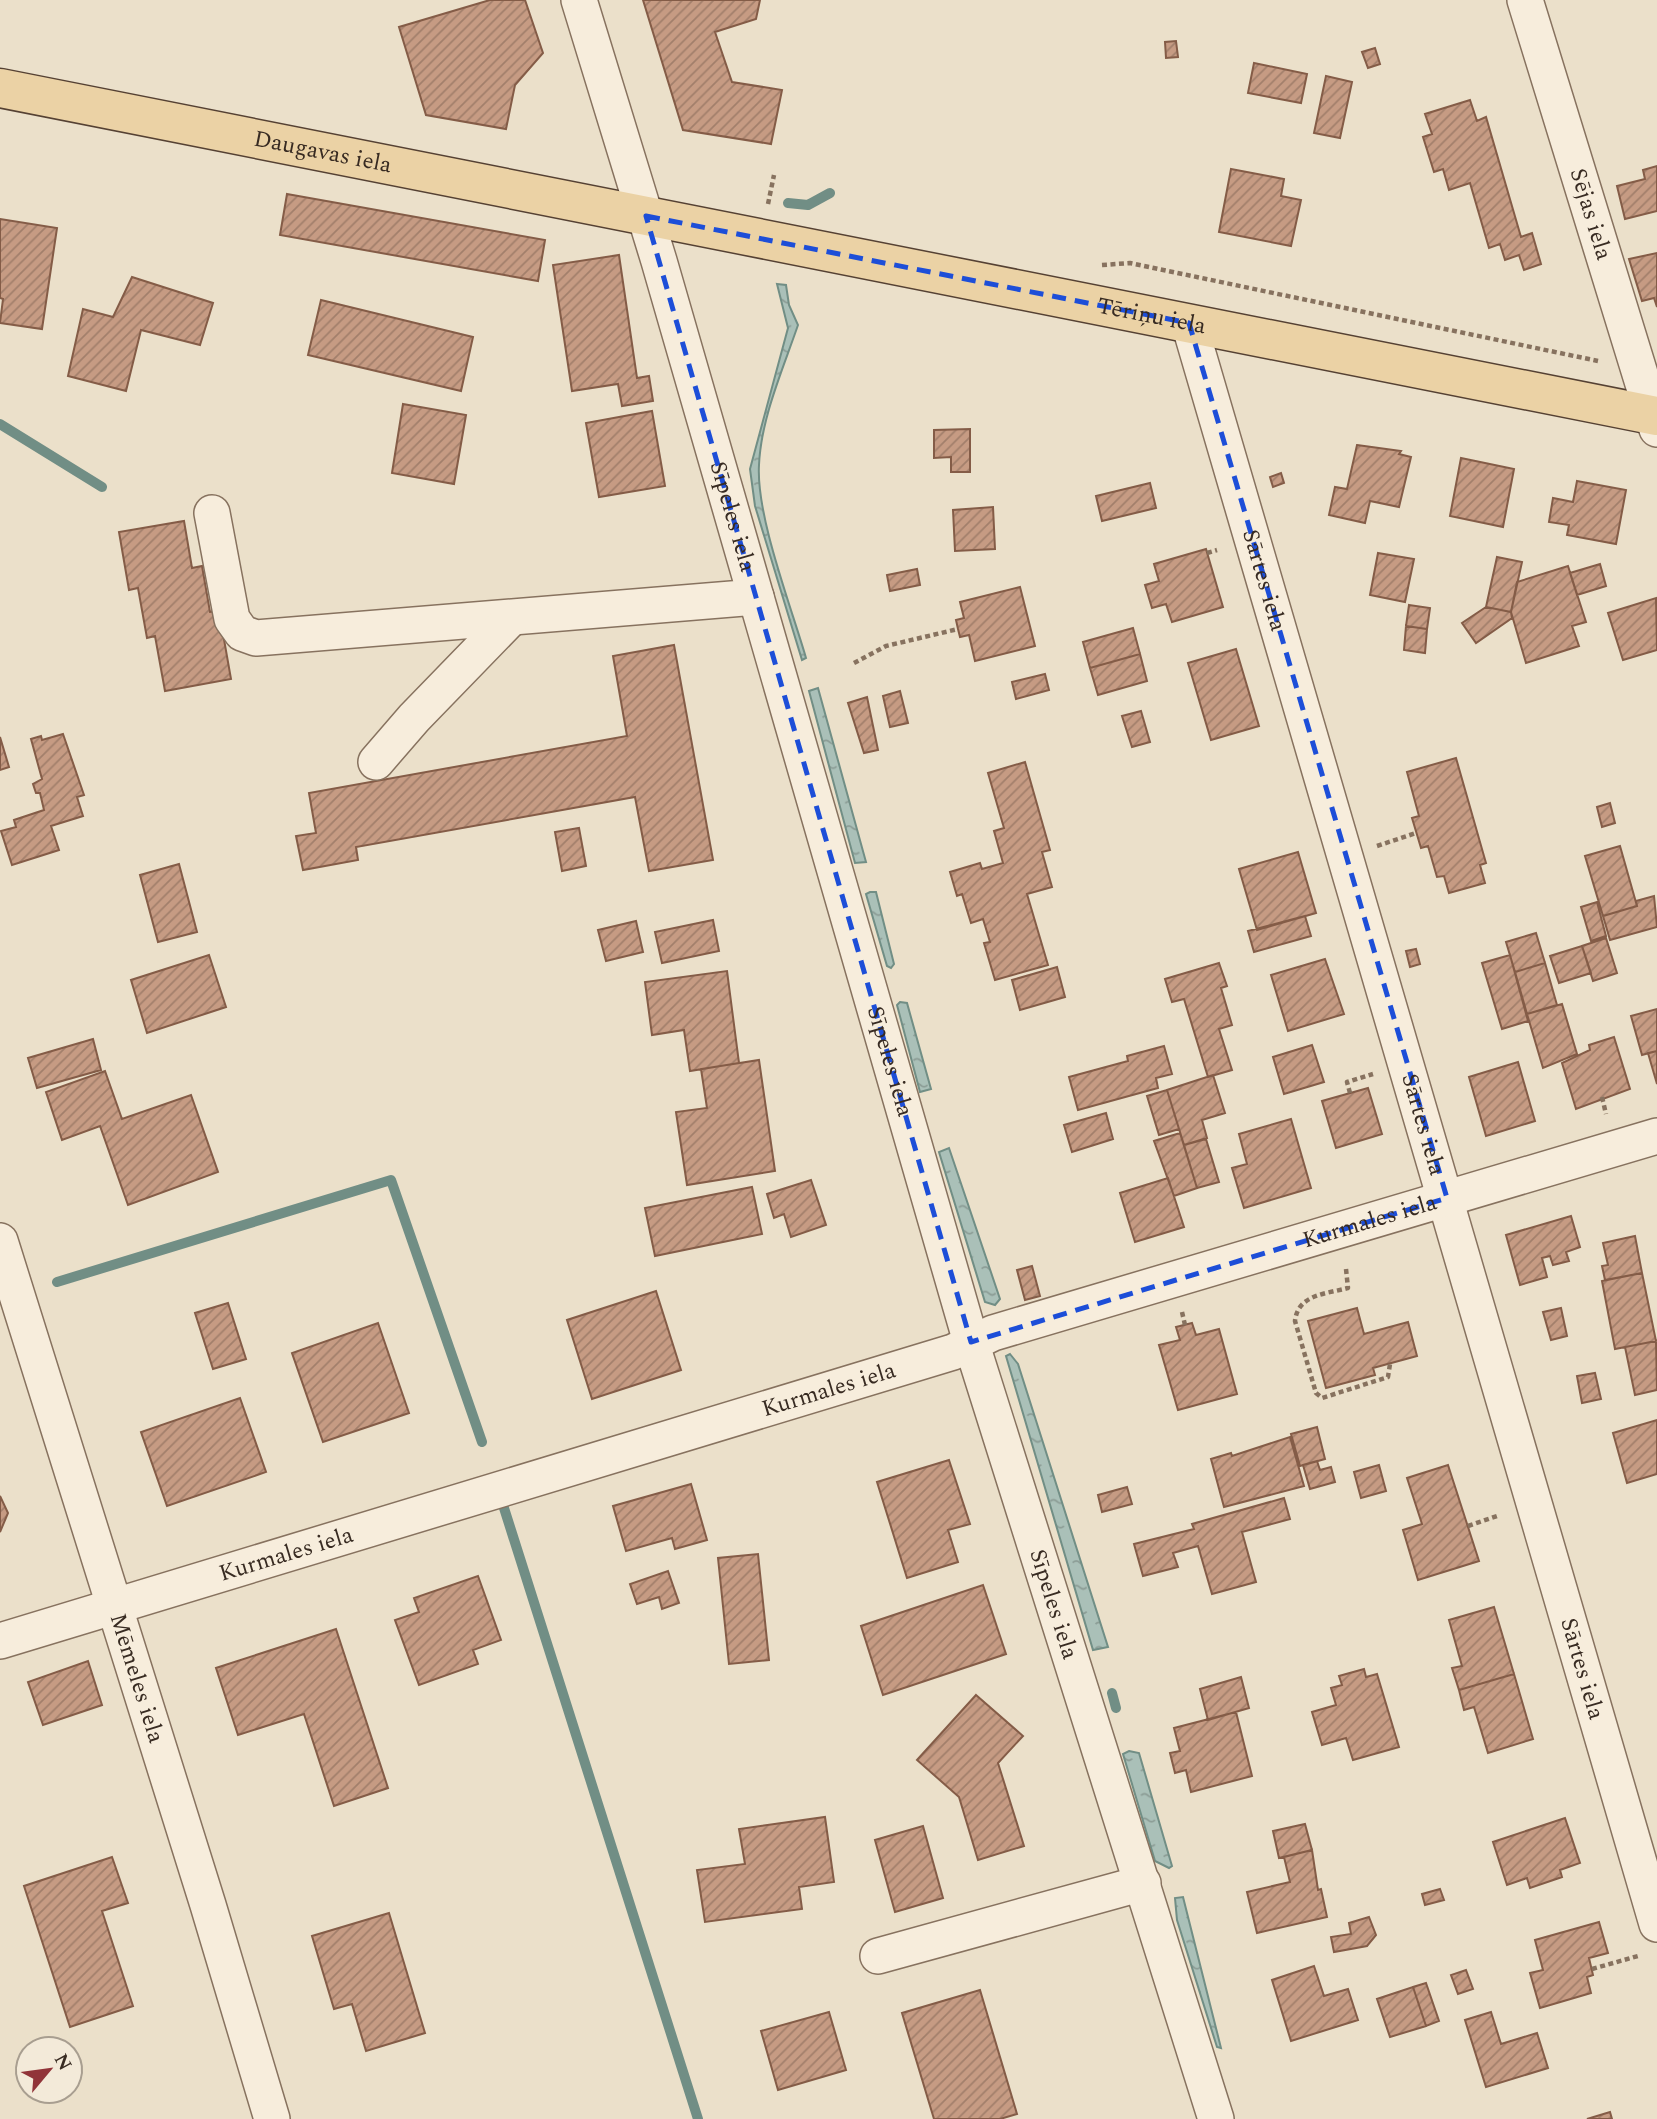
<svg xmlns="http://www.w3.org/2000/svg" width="1657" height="2119" font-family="Spectral,serif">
  <defs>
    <pattern id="water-ripples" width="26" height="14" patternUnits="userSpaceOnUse" patternTransform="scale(1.75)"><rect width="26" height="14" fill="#aac0b8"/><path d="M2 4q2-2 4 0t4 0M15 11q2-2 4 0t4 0" fill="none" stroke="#8b9c95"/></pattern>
    <pattern id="building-hatch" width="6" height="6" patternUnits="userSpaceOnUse" patternTransform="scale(1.75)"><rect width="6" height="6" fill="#c69b83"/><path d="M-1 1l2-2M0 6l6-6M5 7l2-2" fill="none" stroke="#a27f6b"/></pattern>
  </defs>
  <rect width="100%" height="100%" fill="#ebe0ca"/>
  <path fill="url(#water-ripples)" stroke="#718e85" stroke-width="2" d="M777 284 786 285 789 305 798 325C783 369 761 418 759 465 756 516 791 606 806 658L802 660 755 506 750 469 788 328Z
    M818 688 866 862 855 863 809 691Z
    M870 892H876L894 964 891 968 887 966 866 894Z
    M900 1002 907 1003 931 1089 920 1092 897 1005Z
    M949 1148 1000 1299 995 1305 985 1302 939 1152Z
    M1010 1354 1018 1364 1108 1647 1093 1650 1006 1356Z
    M1129 1751 1139 1753 1172 1866 1169 1868 1155 1861 1123 1754Z
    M1183 1897 1221 2048 1217 2047 1177 1920 1175 1898Z"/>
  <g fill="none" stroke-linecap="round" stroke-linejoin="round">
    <path stroke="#718e85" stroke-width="10" d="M788 203 808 205 830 193
      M0 424 102 487
      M57 1282 391 1180 482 1442
      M504 1508 698 2119
      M1112 1693 1116 1708"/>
  </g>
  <path fill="url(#building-hatch)" stroke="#845c47" stroke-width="2" d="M490 0H525L543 53 515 85 506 129 426 115 399 27Z
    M643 0H760L756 19 715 32 732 82 782 90 771 144 683 130Z
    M1176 41 1178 57 1166 58 1165 42Z
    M1375 48 1380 64 1368 68 1362 52Z
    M1254 63 1307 74 1301 103 1248 93Z
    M1326 76 1352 82 1340 138 1314 133Z
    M1470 100 1477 121 1486 117 1521 237 1532 233 1541 264 1524 270 1519 255 1505 260 1500 244 1489 248 1470 183 1449 190 1443 169 1434 172 1423 137 1432 134 1425 114Z
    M1657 166V211L1625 219 1617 186 1645 179 1643 170Z
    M1231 169 1284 179 1281 196 1301 200 1291 246 1219 232Z
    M287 194 545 240 538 281 280 235Z
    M0 219 57 228 42 329 0 323 3 299 0 298Z
    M1657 253V307L1654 298 1642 301 1629 259Z
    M619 255 637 378 649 376 653 401 622 406 618 384 572 391 553 265Z
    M132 277 213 303 200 345 141 330 126 391 68 376 83 309 113 317Z
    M321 300 473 337 461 391 308 355Z
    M403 404 466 415 454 484 392 473Z
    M652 411 665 486 599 497 586 423Z
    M970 429V472H951V457L934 458V430Z
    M1357 445 1401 451 1399 454 1411 457 1399 507 1370 501 1365 523 1329 515 1335 487 1347 489Z
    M1461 458 1514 469 1503 527 1450 516Z
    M1281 473 1284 483 1273 487 1270 477Z
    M1577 481 1626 490 1616 544 1567 535 1569 525 1549 522 1553 498 1573 502Z
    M1150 483 1156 508 1102 521 1096 496Z
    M993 507 995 549 955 551 953 510Z
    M184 521 192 568 202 566 210 612 219 611 231 679 165 691 155 636 147 638 138 588 129 590 119 532Z
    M1206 549 1223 607 1172 622 1166 604 1152 608 1145 585 1159 581 1154 564Z
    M1378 553 1414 559 1405 602 1370 595Z
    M1497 557 1522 562 1511 612 1486 607Z
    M1600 564 1606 586 1577 595 1570 573Z
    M1568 566 1586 622 1572 626 1579 646 1526 663 1511 612 1517 582Z
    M917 569 920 585 890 591 887 575Z
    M1020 587 1035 646 975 661 969 635 960 637 958 629 956 620 964 618 960 602Z
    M1656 598 1657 650 1623 660 1608 613Z
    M1409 605 1430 608 1427 629 1406 626Z
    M1486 607 1511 612 1512 618 1476 643 1462 623Z
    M1406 626 1427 629 1425 653 1404 650Z
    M1133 628 1140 654 1090 668 1083 642Z
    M674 645 713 860 649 871 635 797 356 847 358 860 303 870 296 836 316 833 309 793 627 736 613 656Z
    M1236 649 1259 726 1211 740 1188 663Z
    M1140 654 1147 681 1098 695 1090 668Z
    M1045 674 1049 690 1016 699 1012 682Z
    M900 691 908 723 890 727 883 696Z
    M867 697 878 750 864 753 848 703Z
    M1141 711 1150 742 1132 747 1122 716Z
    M63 734 84 795 77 797 83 816 51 826 59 850 12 865 1 831 16 827 14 820 44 810 40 793H36L33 784 42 779 31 739 41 736 42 740Z
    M0 737 9 767 0 770Z
    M1456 758 1486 863 1480 865 1485 883 1449 893 1444 876 1437 877 1428 846 1421 848 1412 818 1419 816 1407 772Z
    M1025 762 1050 850 1042 852 1052 887 1027 894 1048 965 995 980 984 943 990 942 983 919 971 923 962 894 957 896 950 872 980 863 982 869 1003 863 994 831 1004 828 988 773Z
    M1610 803 1615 823 1602 827 1597 807Z
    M579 828 586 866 562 871 555 832Z
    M1620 846 1637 906 1603 916 1585 856Z
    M1298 852 1316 913 1257 930 1239 869Z
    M179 864 197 932 158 942 140 875Z
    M1654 896 1657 927 1610 940 1603 916 1637 906 1636 901Z
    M1597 902 1606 936 1591 941 1581 907Z
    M1305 916 1311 936 1254 952 1248 931Z
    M713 920 719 951 662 963 655 932Z
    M636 921 643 952 606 961 598 930Z
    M1536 933 1545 963 1515 972 1506 942Z
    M1606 938 1617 973 1593 981 1582 946Z
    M1582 946 1591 973 1559 983 1550 956Z
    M1416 949 1420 964 1410 967 1406 951Z
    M209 955 226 1007 147 1033 131 980Z
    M1510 955 1528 1021 1502 1029 1482 963Z
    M1325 959 1344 1014 1288 1031 1271 975Z
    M1219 963 1227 986 1221 988 1232 1025 1219 1029 1232 1070 1208 1077 1184 999 1172 1002 1165 979Z
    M1545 963 1557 1005 1527 1014 1515 972Z
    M1057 967 1065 997 1020 1010 1012 980Z
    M727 971 739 1063 690 1071 684 1030 652 1035 645 982Z
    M1562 1004 1577 1054 1543 1068 1527 1014Z
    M1657 1009V1051L1642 1055 1631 1016Z
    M1614 1037 1630 1089 1576 1109 1562 1063 1590 1050 1589 1045Z
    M93 1039 101 1070 37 1088 28 1058Z
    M1312 1045 1324 1082 1284 1094 1273 1057Z
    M1164 1046 1172 1074 1156 1078 1158 1088 1078 1110 1069 1077 1128 1061 1127 1056Z
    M1657 1051V1084L1648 1053Z
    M759 1060 775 1171 687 1185 676 1112 707 1108 701 1069Z
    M1518 1062 1535 1121 1486 1136 1469 1077Z
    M105 1071 122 1119 191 1095 218 1172 128 1205 100 1126 62 1140 46 1092Z
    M1213 1075 1225 1113 1202 1120 1207 1138 1184 1145 1167 1090Z
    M1368 1088 1382 1134 1336 1148 1322 1101Z
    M1167 1090 1179 1129 1159 1135 1147 1096Z
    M1106 1113 1113 1139 1072 1152 1064 1125Z
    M1291 1119 1311 1188 1244 1208 1232 1168 1247 1164 1239 1134Z
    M1180 1133 1197 1188 1174 1196 1154 1141Z
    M1206 1139 1219 1182 1197 1188 1184 1145Z
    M1168 1178 1184 1227 1135 1242 1120 1193Z
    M811 1180 826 1225 791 1237 784 1214 774 1218 767 1194Z
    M752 1187 762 1234 655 1256 645 1208Z
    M1571 1216 1580 1247 1566 1252 1569 1261 1553 1265 1550 1256 1542 1258 1547 1277 1520 1285 1506 1235Z
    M1635 1236 1642 1273 1605 1280 1602 1266 1608 1265 1603 1243Z
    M1032 1266 1040 1296 1025 1300 1017 1270Z
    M1642 1273 1656 1341 1615 1349 1602 1281Z
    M656 1291 681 1370 592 1399 567 1320Z
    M228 1303 246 1359 213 1369 195 1313Z
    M1357 1308 1364 1334 1408 1322 1417 1356 1373 1368 1375 1375 1326 1388 1308 1321Z
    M1561 1308 1567 1336 1551 1340 1543 1312Z
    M378 1323 409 1413 323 1442 292 1353Z
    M1192 1323 1196 1335 1219 1329 1237 1394 1178 1410 1159 1345 1180 1340 1176 1327Z
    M1656 1341 1657 1390 1635 1395 1625 1347Z
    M1595 1373 1601 1399 1582 1403 1577 1376Z
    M240 1398 266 1472 167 1506 141 1432Z
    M1657 1420V1474L1627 1483 1613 1433Z
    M1317 1427 1325 1459 1300 1466 1291 1434Z
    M1290 1437 1304 1486 1224 1507 1211 1459 1231 1453 1232 1456Z
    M949 1460 970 1524 948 1530 958 1562 907 1578 877 1482Z
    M1317 1461 1320 1470 1331 1467 1335 1482 1310 1489 1303 1465Z
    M1379 1465 1386 1491 1361 1498 1354 1472Z
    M1448 1465 1479 1561 1418 1580 1403 1530 1422 1524 1407 1478Z
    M691 1484 707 1540 675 1549 672 1538 626 1551 613 1506Z
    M1127 1487 1132 1504 1102 1512 1098 1495Z
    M0 1496 8 1513 0 1532Z
    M1284 1498 1290 1519 1242 1532 1256 1582 1212 1594 1198 1546 1173 1553 1178 1567 1143 1576 1134 1544 1194 1529 1192 1524Z
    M758 1554 769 1660 729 1664 718 1558Z
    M668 1571 679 1603 662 1609 659 1597 637 1604 630 1584Z
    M478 1576 501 1640 473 1650 478 1664 419 1685 395 1620 419 1612 414 1598Z
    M983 1585 1006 1654 883 1695 861 1626Z
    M1494 1607 1514 1674 1459 1690 1452 1668 1462 1666 1449 1620Z
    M336 1629 388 1788 334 1806 304 1714 238 1735 216 1668Z
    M88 1661 102 1705 43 1725 28 1682Z
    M1364 1669 1366 1677 1377 1674 1399 1747 1353 1760 1346 1738 1322 1745 1312 1712 1336 1705 1331 1688 1342 1685 1339 1676Z
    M1514 1674 1533 1739 1488 1753 1474 1707 1464 1710 1459 1690Z
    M1241 1677 1249 1708 1208 1720 1200 1689Z
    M976 1695 1023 1736 998 1763 1024 1846 978 1860 959 1797 917 1760Z
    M1236 1712 1252 1776 1191 1792 1186 1770 1175 1773 1170 1753 1180 1751 1174 1728Z
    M825 1817 834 1882 799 1887 802 1909 705 1922 697 1870 745 1864 739 1829Z
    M1565 1818 1580 1863 1560 1870 1562 1877 1530 1888 1527 1878 1507 1885 1493 1842Z
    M1305 1824 1312 1850 1279 1858 1273 1831Z
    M923 1826 943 1898 895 1912 875 1840Z
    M1312 1850 1318 1890 1321 1889 1327 1917 1257 1933 1247 1892 1290 1882 1284 1857Z
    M112 1857 128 1903 102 1911 133 2006 70 2027 24 1886Z
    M1440 1889 1444 1900 1425 1905 1422 1894Z
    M389 1913 425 2033 366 2051 352 2004 334 2009 312 1936Z
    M1369 1917 1376 1935 1367 1946 1334 1952 1331 1937 1351 1934 1349 1923Z
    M1599 1922 1608 1953 1589 1958 1593 1975 1587 1977 1591 1993 1540 2008 1530 1973 1543 1970 1535 1940Z
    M1314 1966 1324 1996 1348 1989 1358 2020 1291 2041 1272 1980Z
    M1466 1970 1473 1989 1458 1994 1451 1975Z
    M1426 1983 1439 2021 1426 2026 1413 1987Z
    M1413 1987 1426 2026 1390 2037 1377 1999Z
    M980 1990 1017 2114 1000 2119H934L902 2013Z
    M829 2012 846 2070 778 2090 761 2031Z
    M1491 2012 1501 2044 1537 2033 1548 2068 1486 2087 1465 2020Z
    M1610 2112 1612 2119H1587Z"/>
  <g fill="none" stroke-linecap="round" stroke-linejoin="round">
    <defs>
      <g id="minor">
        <path id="s1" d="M579 0 659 261 971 1342 1216 2119"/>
        <path id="s2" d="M1525 0 1657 429"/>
        <path id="s3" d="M1189 323 1657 1924"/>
        <path d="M212 513 232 619 242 633 256 638 756 597"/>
        <path d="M376 762 414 718 511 618"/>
        <path id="s4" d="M0 1241 208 1905 272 2119"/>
        <path id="s5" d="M0 1641 953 1352 993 1333 1657 1136"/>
        <path d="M878 1956 1143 1883"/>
      </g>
      <g id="primary">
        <path id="s6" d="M0 88 1657 416"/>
      </g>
    </defs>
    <use href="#minor" stroke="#87725f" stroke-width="38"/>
    <use href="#primary" stroke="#554133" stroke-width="41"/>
    <path stroke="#87725f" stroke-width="4.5" stroke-dasharray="5 3.5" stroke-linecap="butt" d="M768 204 774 175
      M1102 265 1130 263 1598 361
      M1207 553 1217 550
      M854 663 886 646 958 629
      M1377 846 1416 833
      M1350 1093 1347 1082 1373 1074
      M1602 1097 1606 1114
      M1346 1269 1348 1288C1326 1294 1298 1294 1295 1321L1316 1393 1322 1398 1388 1377 1390 1364
      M1182 1312 1185 1325
      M1468 1526 1500 1515
      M1592 1969 1638 1956"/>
    <use href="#minor" stroke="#f7eddc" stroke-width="35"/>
    <use href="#primary" stroke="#ebd2a5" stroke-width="38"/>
  </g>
  <path fill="none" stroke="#1d4ed8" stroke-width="5" stroke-dasharray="14 9" stroke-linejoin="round" d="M646 216 1189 323 1447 1198 971 1342Z"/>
  <g text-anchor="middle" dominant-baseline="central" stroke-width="6" stroke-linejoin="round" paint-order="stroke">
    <g font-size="23" fill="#382b22" stroke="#f3ead9">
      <text stroke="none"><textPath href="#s6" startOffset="329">Daugavas iela</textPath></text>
      <text stroke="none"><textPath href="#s2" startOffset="224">Sējas iela</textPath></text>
      <text stroke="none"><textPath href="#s6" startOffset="1174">Tēriņu iela</textPath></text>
      <text stroke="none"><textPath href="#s1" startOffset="539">Sīpeles iela</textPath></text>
      <text stroke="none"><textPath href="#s3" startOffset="268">Sārtes iela</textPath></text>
      <text stroke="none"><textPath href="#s1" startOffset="1106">Sīpeles iela</textPath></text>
      <text stroke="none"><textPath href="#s3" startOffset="835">Sārtes iela</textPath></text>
      <text stroke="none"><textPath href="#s5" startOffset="1433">Kurmales iela</textPath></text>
      <text stroke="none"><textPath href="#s5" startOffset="866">Kurmales iela</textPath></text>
      <text stroke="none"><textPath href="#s5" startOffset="299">Kurmales iela</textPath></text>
      <text stroke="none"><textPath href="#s1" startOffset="1673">Sīpeles iela</textPath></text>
      <text stroke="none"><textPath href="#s3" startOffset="1402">Sārtes iela</textPath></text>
      <text stroke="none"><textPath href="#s4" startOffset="458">Mēmeles iela</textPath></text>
    </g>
  </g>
  <g transform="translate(49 2070) rotate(61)"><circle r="33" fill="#f3ead9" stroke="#a89e90" stroke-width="2"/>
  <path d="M0-5L12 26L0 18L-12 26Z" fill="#913439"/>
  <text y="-10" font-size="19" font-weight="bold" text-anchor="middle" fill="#382b22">N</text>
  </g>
</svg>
